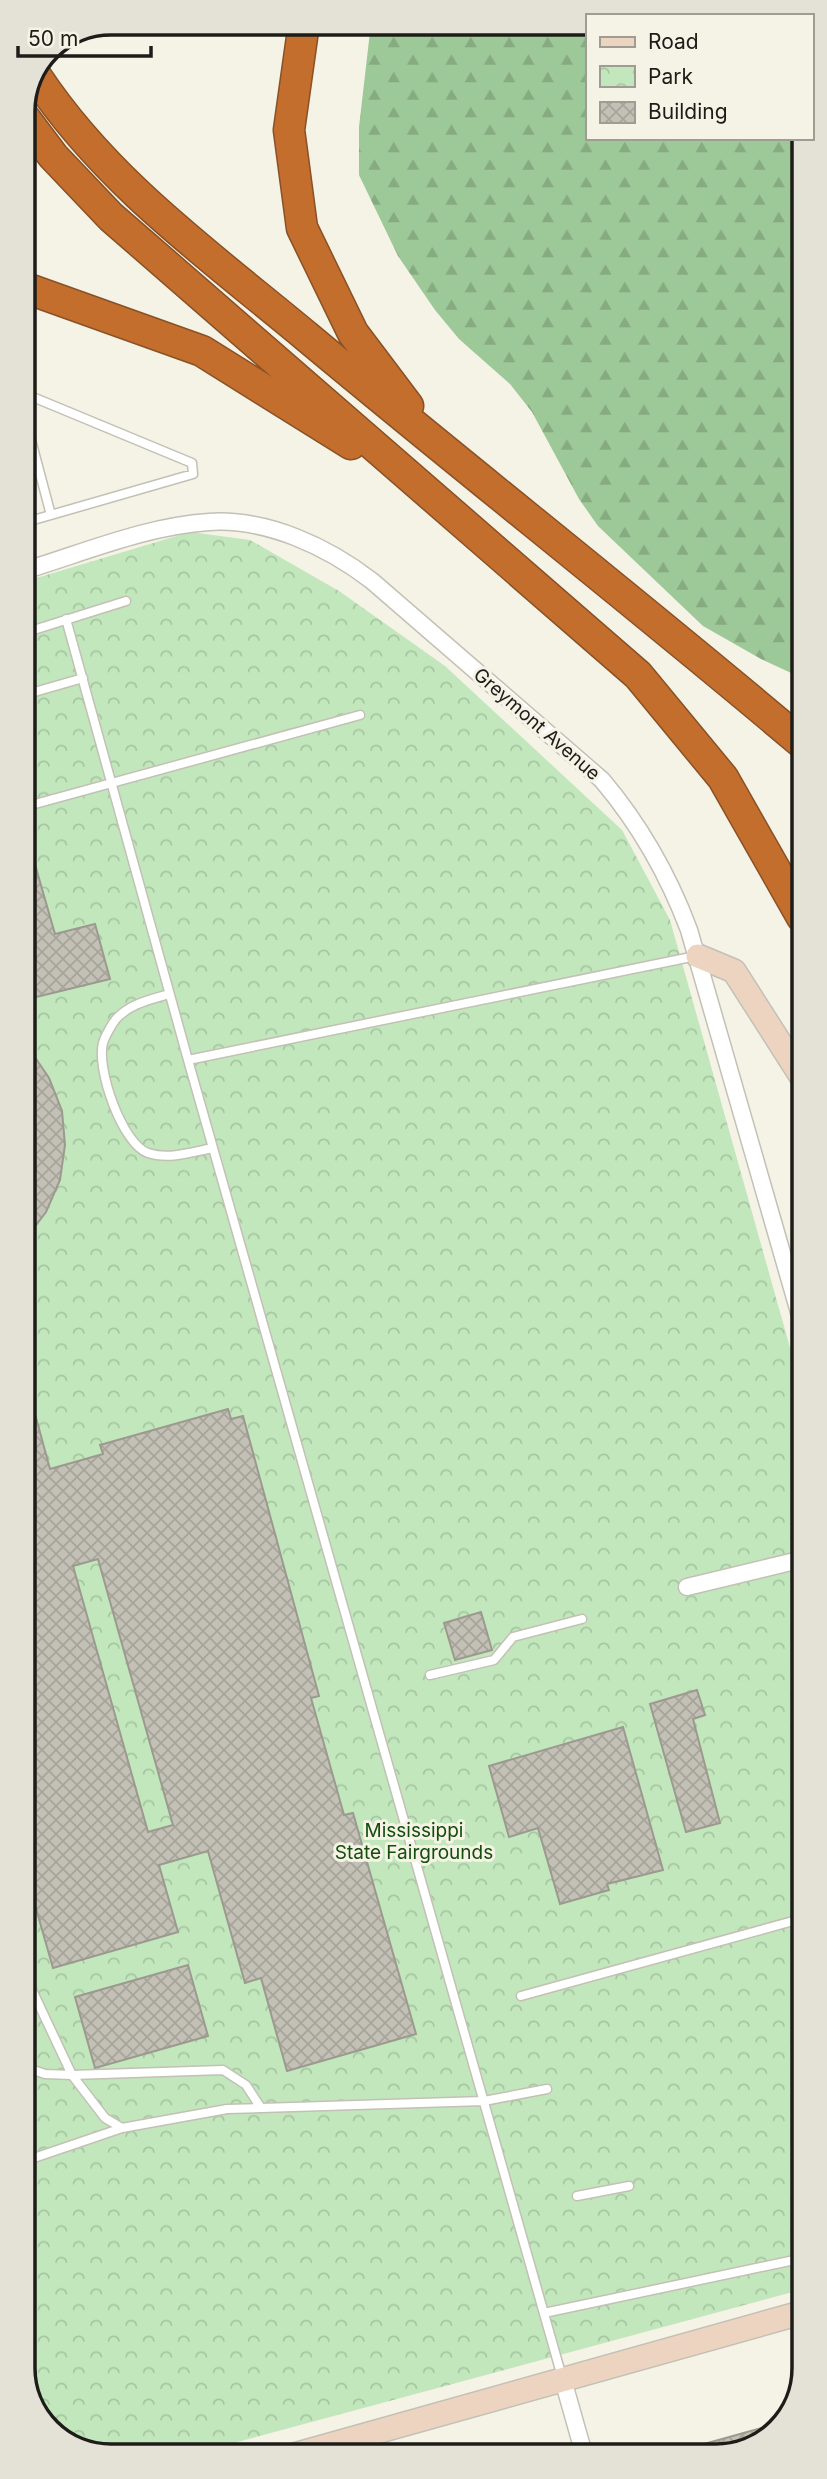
<svg xmlns="http://www.w3.org/2000/svg" width="827" height="2479" font-family="Inter,sans-serif">
  <defs>
    <pattern id="forest-firs" width="22" height="20" patternUnits="userSpaceOnUse" patternTransform="scale(1.75)"><rect width="22" height="20" fill="#9dc897"/><path d="M5 1l3.5 6h-7zM16 11l3.5 6h-7z" fill="#87ab81"/></pattern>
    <pattern id="park-crowns" width="20" height="18" patternUnits="userSpaceOnUse" patternTransform="scale(1.75)"><rect width="20" height="18" fill="#c2e7bc"/><path d="M2 6a3 3 0 1 1 6 0M12 15a3 3 0 1 1 6 0" fill="none" stroke="#a6c6a1"/></pattern>
    <pattern id="building-cross-hatch" width="8" height="8" patternUnits="userSpaceOnUse" patternTransform="scale(1.75)"><rect width="8" height="8" fill="#c3c0b5"/><path d="M0 0l8 8M0 8l8-8" fill="none" stroke="#a7a49b"/></pattern>
  </defs>
  <rect width="100%" height="100%" fill="#f5f2e6"/>
  <path fill="url(#forest-firs)" d="M371 23H587V138H801L802 678 761 659 703 626 598 526 579 499 532 412 510 384 459 339 435 310 398 256 359 175V127Z"/>
  <path fill="url(#park-crowns)" d="M190 532 250 540 339 591 445 666 622 830 670 920 803 1394 804 2289 186 2456H105L53 2435 26 2391 23 582Z"/>
  <path fill="url(#building-cross-hatch)" stroke="#9c9a8f" stroke-width="2" fill-rule="evenodd" d="M28 840 55 934 95 924 110 979 24 1000V841Z
    M24 1041 49 1078 62 1111 65 1145 60 1180 46 1212 24 1241Z
    M24 1392H29L50 1469 103 1454 100 1445 228 1409 231 1419 243 1416 319 1696 311 1698 344 1815 353 1813 416 2034 287 2071 261 1978 245 1983 208 1851 159 1865 178 1932 53 1968 25 1870ZM98 1559 173 1825 148 1832 73 1566Z
    M481 1612 492 1650 455 1660 444 1623Z
    M697 1690 705 1715 693 1719 720 1823 686 1832 650 1704Z
    M623 1727 663 1870 607 1884 609 1890 560 1904 538 1828 509 1837 489 1766Z
    M188 1965 208 2036 95 2068 75 1997Z
    M779 2423 780 2426 739 2453 687 2454 686 2449Z"/>
  <g fill="none" stroke-linecap="round" stroke-linejoin="round">
    <defs>
      <path id="lane" d="M23 393 192 463 193 474 23 523
        M23 410 51 515
        M66 619 188 1060 562 2377
        M24 633 126 601
        M24 695 83 678
        M24 807 360 715
        M169 994C150 1000 131 1003 116 1019 112 1024 105 1036 103 1043 96 1068 122 1144 148 1153 169 1160 192 1152 213 1148
        M188 1060 696 956
        M430 1675 494 1660 513 1637 582 1619
        M25 1975 72 2075 223 2070 246 2085 261 2108 484 2101 547 2089
        M521 1996 804 1918
        M25 2067 45 2074 72 2075 105 2118 122 2128 227 2109 261 2108
        M25 2161 122 2128
        M577 2196 629 2186
        M544 2313 804 2258"/>
      <path id="street" d="M23 571C83 553 146 526 209 522 267 518 328 547 372 581L602 780C640 825 668 874 689 930L803 1326
        M687 1587 803 1559
        M563 2380 584 2454"/>
      <path id="secondary" d="M698 956 734 971 803 1079
        M294 2455 804 2312"/>
      <path id="highway" d="M304 23 289 130 302 228 353 333 408 406
        M36 76C106 182 210 256 306 336 470 473 639 605 802 743
        M23 116 53 156 111 217 638 675 723 778 802 917
        M23 287 202 351 351 444"/>
    </defs>
    <use href="#lane" stroke="#c3c0b5" stroke-width="11"/>
    <use href="#street" stroke="#c3c0b5" stroke-width="19"/>
    <use href="#secondary" stroke="#c3c0b5" stroke-width="26"/>
    <use href="#highway" stroke="#895126" stroke-width="33"/>
    <use href="#lane" stroke="#fff" stroke-width="8"/>
    <use href="#street" stroke="#fff" stroke-width="16"/>
    <use href="#secondary" stroke="#edd4c0" stroke-width="23"/>
    <use href="#highway" stroke="#c36e2d" stroke-width="30"/>
  </g>
  <g text-anchor="middle" dominant-baseline="central" stroke-width="6" stroke-linejoin="round" paint-order="stroke">
    <g font-size="19" fill="#1d1c18" stroke="#f5f2e6">
      <text transform="translate(537 724) rotate(41)">Greymont Avenue</text>
    </g>
    <g font-size="19" fill="#134d0b" stroke="#f5f2e6">
      <text x="414" y="1830">Mississippi<tspan x="414" dy="22">State Fairgrounds</tspan></text>
    </g>
  </g>
  <path d="M0 0H827V2479H0ZM111 35H716A76 76 0 0 1 792 111V2368A76 76 0 0 1 716 2444H111A76 76 0 0 1 35 2368V111A76 76 0 0 1 111 35Z" fill="#e4e1d6" fill-rule="evenodd"/>
  <path fill="none" stroke="#1d1c18" stroke-width="3.5" d="M111 35H716A76 76 0 0 1 792 111V2368A76 76 0 0 1 716 2444H111A76 76 0 0 1 35 2368V111A76 76 0 0 1 111 35Z"/>
  <rect x="586" y="14" width="228" height="126" fill="#f5f2e6" stroke="#9f9c94" stroke-width="2"/>
  <rect x="600" y="37" width="35" height="10" fill="#edd4c0" stroke="#9f9c94" stroke-width="2"/>
  <text x="648" y="49" font-size="21" fill="#1d1c18">Road</text>
  <rect x="600" y="66" width="35" height="21" fill="url(#park-crowns)" stroke="#9f9c94" stroke-width="2"/>
  <text x="648" y="84" font-size="21" fill="#1d1c18">Park</text>
  <rect x="600" y="102" width="35" height="21" fill="url(#building-cross-hatch)" stroke="#9f9c94" stroke-width="2"/>
  <text x="648" y="119" font-size="21" fill="#1d1c18">Building</text>
  <path d="M18 46v10h133v-10" fill="none" stroke="#1d1c18" stroke-width="3.5"/>
  <text x="28" y="46" font-size="21" fill="#1d1c18" stroke="#f5f2e6" stroke-width="5" paint-order="stroke">50 m</text>
</svg>
